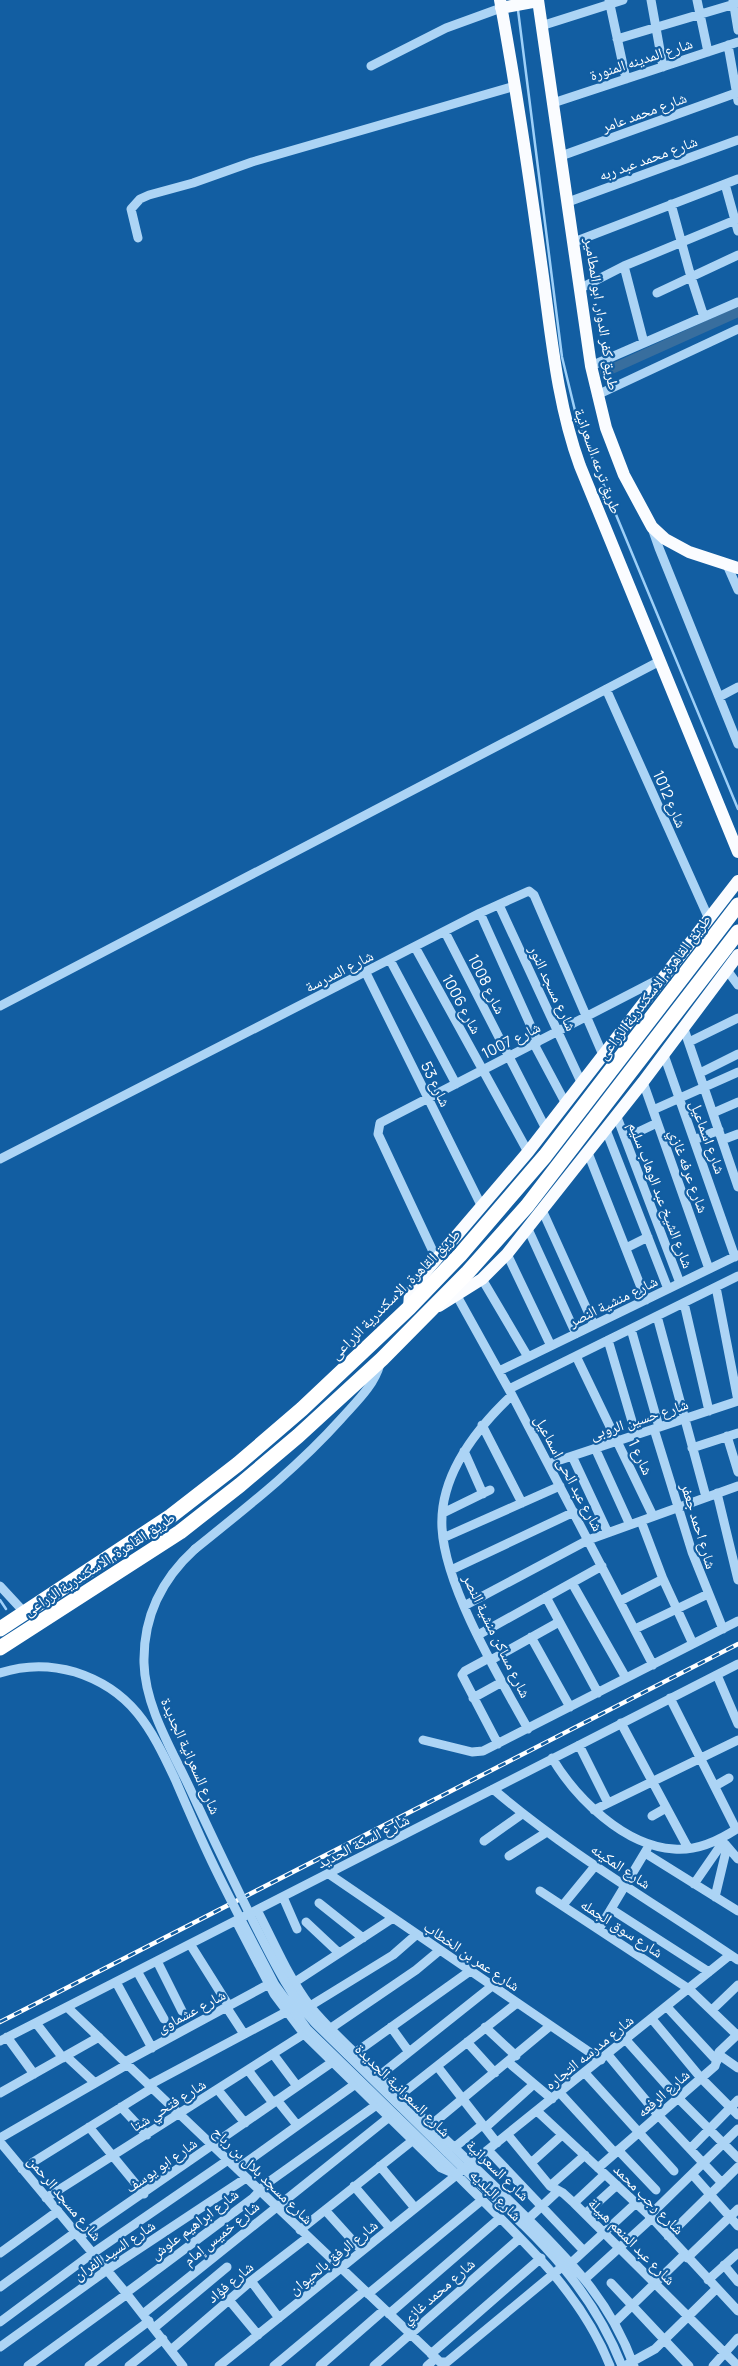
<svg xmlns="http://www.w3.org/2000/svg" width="738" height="2366" font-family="Manrope,'Noto Naskh Arabic',sans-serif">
  <rect width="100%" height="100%" fill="#125ea2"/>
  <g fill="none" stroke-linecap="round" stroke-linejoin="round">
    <path stroke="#9ed0f8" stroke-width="2.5" d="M518 10 562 357 578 423 738 809
      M0 1600 6 1609"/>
    <path stroke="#386e9e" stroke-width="10" d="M605 372 738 312"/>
    <path stroke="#acd4f5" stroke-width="9" d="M609 0 626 79
      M651 0 663 67
      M697 0 708 52
      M733 0 738 30
      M541 26 623 0
      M617 39 738 3
      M728 45 738 101
      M371 66 446 28 501 8
      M553 103 738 42
      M561 156 736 93
      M725 184 738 231
      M568 202 738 140
      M671 204 691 277 704 317
      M138 238 131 209 140 199 149 195 193 183 252 162 515 86
      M574 242 738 179
      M624 266 644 343
      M581 288 624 266 738 219
      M657 293 738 255
      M591 366 738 302
      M597 395 738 329
      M652 528 659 548 738 744
      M727 565 738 590
      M606 689 709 919
      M719 697 738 687
      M499 905 582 1084
      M480 913 538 1042
      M445 932 546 1129
      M415 947 528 1152
      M390 960 456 1084
      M727 970 738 985
      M366 973 482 1207
      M0 1006 660 661
      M684 1029 738 1187
      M689 1042 738 1018
      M534 1044 566 1104
      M664 1055 735 1257
      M700 1073 738 1054
      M643 1082 709 1269
      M653 1110 738 1072
      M713 1113 738 1102
      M617 1117 680 1283
      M606 1130 668 1289
      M636 1133 657 1123
      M694 1140 719 1130
      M722 1140 738 1134
      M588 1153 646 1300
      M0 1159 480 913 529 891 534 895 603 1055
      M543 1212 594 1325
      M528 1229 576 1334
      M626 1248 648 1237
      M507 1254 551 1346
      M437 1260 378 1134 380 1123 659 979
      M482 1279 528 1357
      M716 1287 738 1401
      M457 1296 512 1395 653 1665
      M684 1303 709 1411
      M657 1316 706 1497
      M631 1329 659 1427
      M608 1340 636 1435
      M576 1356 653 1516
      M499 1371 738 1255
      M509 1389 738 1276
      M512 1395C476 1429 439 1475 442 1528 445 1587 499 1677 528 1729
      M482 1425 522 1503
      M654 1429 692 1552 723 1629
      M727 1436 738 1472
      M595 1448 630 1525
      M692 1448 738 1433
      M464 1451 483 1494
      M572 1456 608 1533
      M548 1464 738 1401
      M717 1493 738 1580
      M443 1513 490 1490
      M641 1521 663 1579 693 1644
      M443 1538 560 1486
      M195 1549C247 1507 296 1469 341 1419 356 1402 374 1386 380 1364
      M451 1570 574 1512
      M572 1583 626 1678
      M0 1586 25 1613
      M546 1597 598 1693
      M620 1601 663 1579
      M464 1606 588 1540 738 1486
      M635 1629 708 1594
      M478 1635 602 1566
      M531 1637 570 1707
      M489 1658 465 1671 462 1675 498 1744
      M491 1660 559 1622
      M717 1675 738 1724
      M473 1698 502 1682
      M670 1698 736 1829
      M621 1723 688 1848
      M423 1740 472 1752 483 1751 738 1621
      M579 1745 608 1803
      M552 1758C576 1798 624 1846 674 1849 696 1851 720 1840 738 1828
      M715 1786 729 1778
      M493 1789C569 1854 656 1904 738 1960
      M594 1810 738 1740
      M652 1816 666 1808
      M484 1841 522 1814
      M725 1844 738 1859
      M645 1853 738 1911
      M509 1856 547 1832
      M329 1874 601 2060
      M694 1884 723 1842
      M540 1891 689 1989 737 2035
      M283 1897 297 1929
      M715 1897 727 1847
      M319 1903 363 1938
      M563 1905 595 1866
      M611 1909 709 1972
      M257 1910C274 1942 288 1977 310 2006 331 2032 358 2055 382 2079 430 2125 479 2170 527 2218 574 2265 610 2301 634 2366
      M236 1921 274 1994 304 2034 441 2168 457 2175C515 2234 579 2287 610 2366
      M306 1922 339 1953
      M599 1929 647 1849
      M190 1944 229 2006
      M157 1961 182 2011
      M137 1971 164 2019
      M116 1982 152 2048
      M295 1982 393 1918
      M310 2006 393 1955 417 1934
      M67 2007 440 2362H447L563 2266
      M667 2007 717 2061
      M227 2008 244 2034
      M712 2010 738 1985
      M652 2019 701 2078 738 2115
      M36 2023 63 2058
      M391 2027 409 2052
      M485 2027 516 2056
      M331 2028 416 1970 440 1950
      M7 2037 34 2074
      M626 2040 678 2098 738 2158
      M0 2041 738 1664
      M467 2042 495 2073
      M355 2053 470 1971
      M273 2054 297 2086
      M718 2054 738 2068
      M608 2055 658 2115 722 2183
      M66 2056 95 2083
      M125 2062 269 1984
      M508 2062 552 2099
      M437 2066 497 2143
      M248 2070 273 2103
      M585 2073 674 2171
      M379 2076 492 1986
      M149 2085 286 2012
      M218 2090 245 2123
      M0 2093 99 2037
      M560 2093 615 2153
      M399 2096 517 2003
      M277 2100 297 2125
      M121 2107 147 2135
      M537 2111 652 2218 738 2311
      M431 2125 550 2026
      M89 2127 144 2194
      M485 2128 534 2084
      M508 2135 550 2186 563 2193 574 2203 738 2366
      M0 2138 128 2064
      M0 2142 126 2293 183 2366
      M455 2147 482 2125
      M690 2149 738 2100
      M488 2150 584 2251
      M618 2150 656 2190
      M531 2163 562 2135
      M380 2166 415 2208
      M598 2168 715 2066 719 2052 738 2034
      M22 2169 152 2088
      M237 2169 354 2085
      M464 2169C530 2231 588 2279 622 2366
      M692 2174 738 2226
      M354 2186 390 2228
      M550 2186 585 2155
      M46 2198 304 2034
      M574 2203 605 2174
      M325 2210 362 2251
      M585 2214 617 2185
      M649 2216 738 2129
      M528 2219 558 2191
      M300 2230 412 2141
      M668 2236 738 2167
      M79 2237 331 2063
      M0 2253 58 2211
      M687 2258 738 2209
      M571 2263 636 2203
      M724 2265 738 2282
      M585 2279 652 2218
      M708 2280 738 2253
      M251 2281 279 2318
      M611 2283 689 2366
      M0 2287 76 2232
      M126 2293 253 2198 266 2184 375 2106
      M368 2294 482 2200
      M229 2300 258 2335
      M143 2314 388 2118
      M389 2314 500 2218
      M0 2322 93 2253 228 2160
      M615 2322 685 2254
      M154 2328 227 2267
      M0 2347 107 2270 246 2178
      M171 2350 251 2281 308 2237
      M431 2354 541 2258
      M628 2364 655 2349 716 2289
      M28 2366 127 2294
      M89 2366 149 2321
      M129 2366 163 2339
      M219 2366 730 1955
      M274 2366 364 2291
      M320 2366 384 2310
      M374 2366 520 2238
      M427 2366 436 2358
      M713 2366 738 2338"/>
    <path stroke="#fafcff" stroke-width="12" d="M500 0C516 87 529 174 541 262 551 331 556 400 580 466L738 852
      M538 0 591 366 606 428 624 475 652 527 665 539 689 552 738 568
      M501 8 538 1
      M439 1306 482 1279 507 1254 643 1082 738 955
      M409 1308 410 1293 416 1283 528 1152 738 881"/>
    <path stroke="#fff" stroke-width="15" d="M0 1629 171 1516 238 1464 302 1409 409 1308 460 1255 545 1156 738 905
      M0 1648 180 1532 240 1485 298 1436 382 1359 468 1272 527 1206 738 932"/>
    <defs>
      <path id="rail" d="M0 2022 738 1644"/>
    </defs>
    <use href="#rail" stroke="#fff" stroke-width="4.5"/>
    <use href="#rail" stroke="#125ea2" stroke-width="2.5" stroke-dasharray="8" stroke-linecap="butt"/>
    <path stroke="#acd4f5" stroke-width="9" d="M195 1549C162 1579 143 1617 144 1663 145 1708 174 1753 192 1793 212 1837 233 1880 254 1923 272 1958 288 1993 315 2023L464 2169
      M0 1673C24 1665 51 1665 75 1672 132 1690 151 1728 175 1779 187 1807 199 1835 212 1862 232 1904 254 1944 275 1985L307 2029 457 2175"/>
  </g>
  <g text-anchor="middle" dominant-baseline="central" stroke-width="4.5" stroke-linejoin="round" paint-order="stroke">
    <g font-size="15" fill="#fff" stroke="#125ea2">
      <text transform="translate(641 59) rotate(-18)">شارع المدينه المنورة</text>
      <text transform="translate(644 112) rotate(-20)">شارع محمد عامر</text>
      <text transform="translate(648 158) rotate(-20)">شارع محمد عبد ربه</text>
      <text transform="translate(602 314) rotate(81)">طريق كفر الدوار, ابو المطامير</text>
      <text transform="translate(598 461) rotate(70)">طريق ترعه السعرانية</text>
      <text transform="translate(670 799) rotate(66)">شارع 1012</text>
      <text transform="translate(339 971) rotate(-27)">شارع المدرسة</text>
      <text transform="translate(487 984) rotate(63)">شارع 1008</text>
      <text transform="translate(654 987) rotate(-53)">طريق القاهرة, الاسكندرية الزراعى</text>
      <text transform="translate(553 988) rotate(65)">شارع مسجد النور</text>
      <text transform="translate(462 1004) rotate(61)">شارع 1006</text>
      <text transform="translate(511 1040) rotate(-27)">شارع 1007</text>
      <text transform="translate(436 1084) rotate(64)">شارع 53</text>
      <text transform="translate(708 1137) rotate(70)">شارع اسماعيل</text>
      <text transform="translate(689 1171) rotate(70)">شارع عرفه غازي</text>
      <text transform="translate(661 1195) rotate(69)">شارع الشيخ عبد الوهاب سليم</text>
      <text transform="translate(395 1294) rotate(-45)">طريق القاهرة, الاسكندرية الزراعى</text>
      <text transform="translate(613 1301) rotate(-26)">شارع منشية النصر</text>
      <text transform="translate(639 1419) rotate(-18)">شارع حسين الروبى</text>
      <text transform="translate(641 1457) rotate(65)">شارع 1</text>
      <text transform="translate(569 1473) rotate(62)">شارع عبد الحى اسماعيل</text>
      <text transform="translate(699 1526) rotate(73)">شارع احمد جعفر</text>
      <text transform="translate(99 1564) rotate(-33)">طريق القاهرة, الاسكندرية الزراعى</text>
      <text transform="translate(497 1636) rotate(64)">شارع مساكن منشية النصر</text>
      <text transform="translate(191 1756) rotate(66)">شارع السعرانية الجديدة</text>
      <text transform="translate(363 1841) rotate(-27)">شارع السكة الحديد</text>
      <text transform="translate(621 1866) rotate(34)">شارع المكينه</text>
      <text transform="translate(622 1928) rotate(33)">شارع سوق الجمله</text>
      <text transform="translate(472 1956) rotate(34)">شارع عمر بن الخطاب</text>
      <text transform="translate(191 2011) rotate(-28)">شارع عشماوى</text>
      <text transform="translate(589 2052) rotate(-39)">شارع مدرسه التجاره</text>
      <text transform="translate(403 2090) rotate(44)">شارع السعرانية الجديدة</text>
      <text transform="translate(663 2093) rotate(-41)">شارع الرفعه</text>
      <text transform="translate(168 2105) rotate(-32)">شارع فتحي شتا</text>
      <text transform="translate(161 2165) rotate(-35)">شارع ابو يوسف</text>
      <text transform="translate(498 2170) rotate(44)">شارع السعرانية</text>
      <text transform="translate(263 2175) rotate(44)">شارع مسجد بلال بن رباح</text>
      <text transform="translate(496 2195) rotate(45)">شارع البلديه</text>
      <text transform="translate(65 2198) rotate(50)">شارع مسجد الرحمن</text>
      <text transform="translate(649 2199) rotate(45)">شارع رجب محمد</text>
      <text transform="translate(194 2224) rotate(-37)">شارع ابراهيم علوش</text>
      <text transform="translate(221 2233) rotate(-39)">شارع خميس إمام</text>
      <text transform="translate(632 2241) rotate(45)">شارع عبد المنعم هبيلة</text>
      <text transform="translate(114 2250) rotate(-34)">شارع السيد الفران</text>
      <text transform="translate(333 2257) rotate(-39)">شارع الرفق بالحيوان</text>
      <text transform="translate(230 2282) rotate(-40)">شارع فؤاد</text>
      <text transform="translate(438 2291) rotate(-41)">شارع محمد غازي</text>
    </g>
  </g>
</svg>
